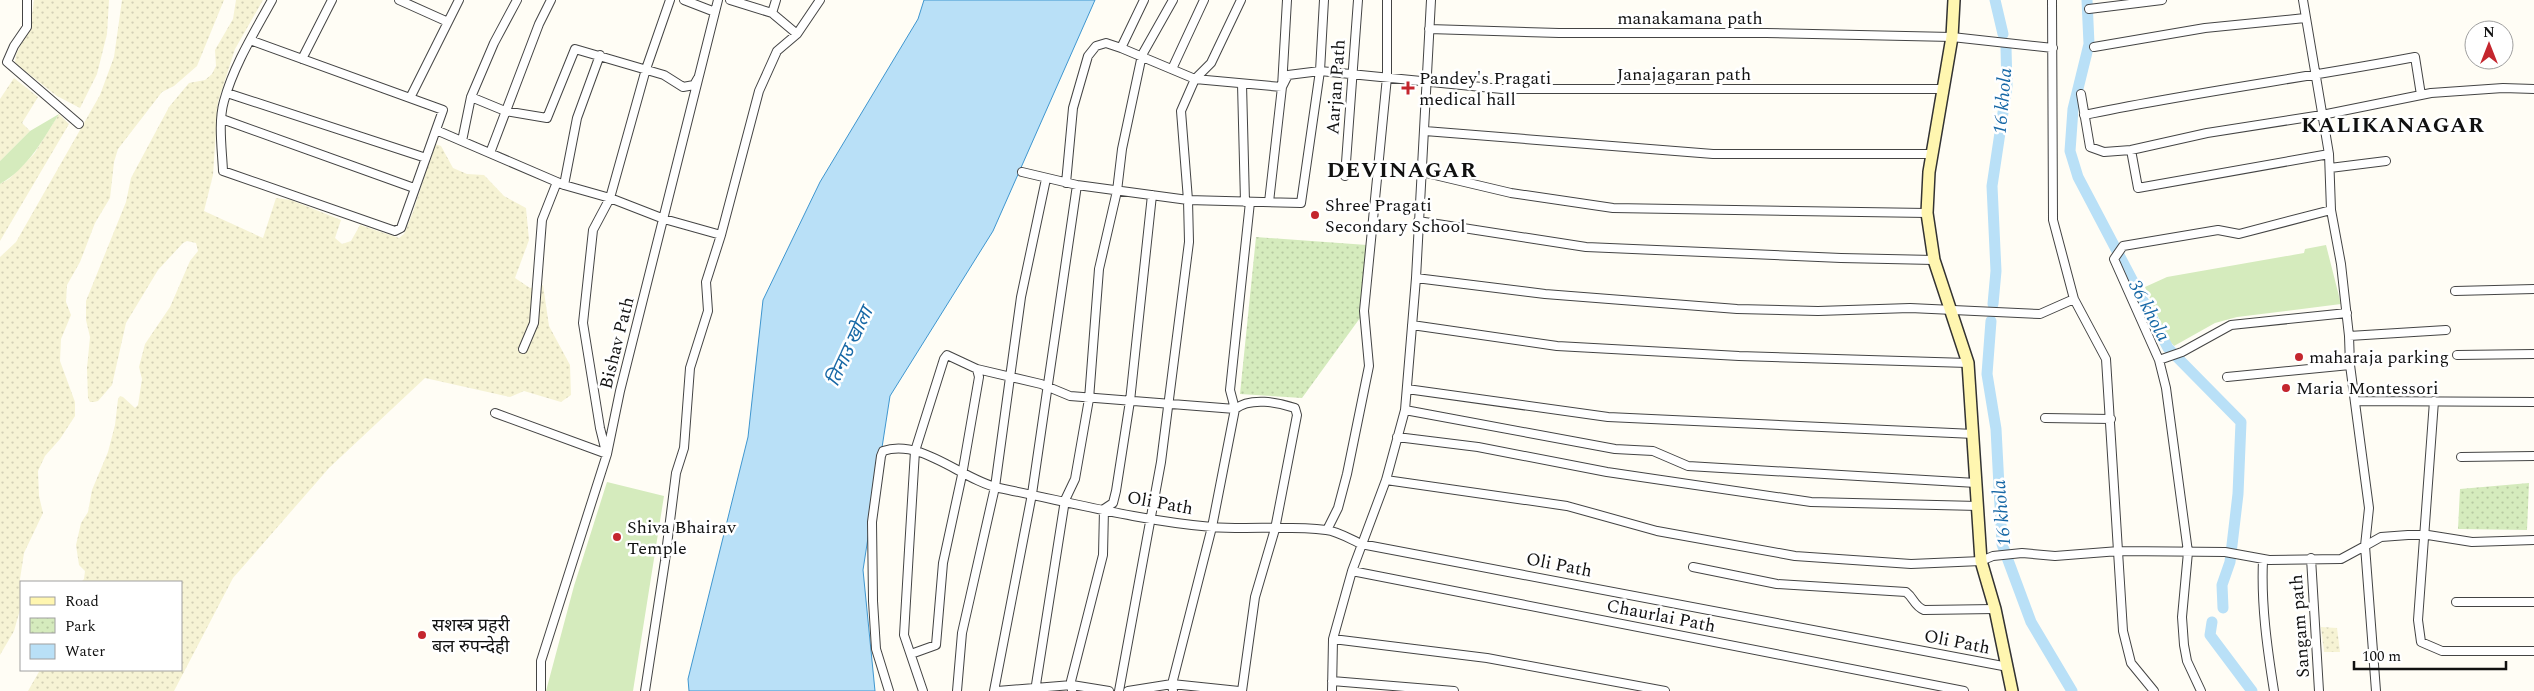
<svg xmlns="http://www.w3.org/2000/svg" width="2534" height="691" font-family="Spectral,'Noto Sans Devanagari',serif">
  <defs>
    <pattern id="farmland-dots" width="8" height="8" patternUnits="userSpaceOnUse" patternTransform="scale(1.25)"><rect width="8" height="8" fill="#f6f3d4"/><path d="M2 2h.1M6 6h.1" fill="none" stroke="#d2cfb5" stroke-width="1.8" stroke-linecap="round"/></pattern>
    <pattern id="park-dots" width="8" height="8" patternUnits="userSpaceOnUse" patternTransform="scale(1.25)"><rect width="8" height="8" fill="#d5ebbd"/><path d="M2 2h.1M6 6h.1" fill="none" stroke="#b6c8a1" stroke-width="1.8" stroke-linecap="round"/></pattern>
  </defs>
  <rect width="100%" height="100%" fill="#fffdf5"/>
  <path fill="url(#farmland-dots)" d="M34 0H109L107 34 97 74 80 108 57 96 15 63 16 55 31 22Z
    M122 0H224L197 66 174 86 162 92 118 149 114 162 110 198 95 223 80 262 67 285 66 302 71 315 61 339 60 361 75 402V416L60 439 45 456 38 471 39 496 43 513 24 553 20 579 21 606 14 631 0 655V257L16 242 100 95 114 57Z
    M236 0H263L235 49 218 102 213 175 204 211 263 238 276 198 291 200 341 220 335 238 342 244 351 241 360 225 399 238 404 234 413 212 435 144 441 146 453 168 467 174 484 175 504 196 526 208 529 240 515 278 530 288 543 285 549 326 570 365 571 395 561 402 524 391 510 397 425 378 329 468 233 578 174 691H28L40 670H181V582H81L84 579 85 571 79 565 76 545 81 523 88 512 92 490 108 452 115 425 118 399 120 396 123 397 135 408 138 405 142 379 139 367 145 344 170 307 190 261 198 251 196 243 187 241 183 243 158 270 126 323 112 385 98 401 94 402H90L88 398 87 368 90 337 86 320V301L126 202 131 178 169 107 189 83 205 80 212 74 216 66 215 50 233 19Z
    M14 78 38 97 22 123 30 131 0 161V99Z
    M59 114 69 124 0 241V184L9 179 34 154Z
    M2321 627 2337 628 2340 652H2324Z"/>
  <path fill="#d5ebbd" d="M59 114C43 140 27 169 0 184V161L30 131Z
    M2326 245 2341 304 2237 317 2215 323 2174 346 2168 339 2145 287 2167 277 2304 253 2305 249Z
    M607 482 664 496 633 691H546L574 586Z"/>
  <path fill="url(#park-dots)" d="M1256 237 1367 245 1360 318 1302 398 1240 394Z
    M2529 483 2527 530 2458 529 2460 489Z"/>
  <path fill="#b9e0f7" stroke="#3f96cf" d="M924 0H1095L993 231 890 396 863 570 875 691H689L688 679 748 437 763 300 820 182 918 19Z"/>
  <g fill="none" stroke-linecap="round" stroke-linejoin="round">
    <path stroke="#b9e0f7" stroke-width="11" d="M1995 0 2003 34
      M2087 0 2089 44 2073 109 2070 151 2078 177 2168 348 2241 422 2238 494 2230 562 2222 585 2223 608
      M1993 304 1996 271 1992 186 2007 86 2006 48
      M1991 321 1987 374 1996 429 2002 544 2031 622 2072 691
      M2212 622 2210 635 2252 691"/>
    <defs>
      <path id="street" d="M27 0V27L14 46 7 62 79 124
        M399 0 448 22
        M684 0 715 12
        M730 0 772 13 797 34
        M2052 0 2053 220 2074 299 2106 359 2123 631 2131 663 2154 691
        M2089 9 2162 0
        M772 13 776 0
        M1429 29 1559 33H1766L1952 37 2053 48
        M250 40 443 110 401 228 395 231 223 171C222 149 218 122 224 101 234 65 254 33 272 0
        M2094 47 2205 28 2305 18
        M1121 48 1144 0
        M302 59 332 0
        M1172 69 1204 0
        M1242 84 1245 202
        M227 93 426 158
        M2081 94 2090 147 2104 152 2131 150 2207 133 2322 115 2431 93 2503 88 2534 89
        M471 97 505 111 547 118 575 49 664 75 683 87 694 85 698 78
        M410 98 459 0
        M2084 115C2194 92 2305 78 2415 57L2421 95
        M222 119 414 188
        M436 130 564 185 610 198 664 219 721 235
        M1425 131 1713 154H1932
        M462 141 471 97 494 43 517 0
        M2131 150 2138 188 2329 154
        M490 153 539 24 551 0
        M2330 168 2386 161
        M1022 172 1077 185 1188 200 1301 203 1320 71 1324 0
        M1422 172 1511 193 1613 208 1927 213
        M1345 176 1358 0
        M1066 183 1073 108 1088 56 1096 46 1106 43 1121 48 1195 79 1282 87 1288 75 1320 71 1502 89H1942
        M564 185 577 118 600 55
        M1269 202 1282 87 1287 0
        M1418 221 1586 247 1841 258 1934 260
        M1416 278 1545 294 1737 309 1818 311 1910 308 2040 314 2074 299
        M2455 291 2534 289
        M1412 325 1557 346 1739 356 1968 363
        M2349 336 2446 330
        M523 349 534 323 542 220 557 182
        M2457 355 2534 354
        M2159 360 2182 352 2231 325 2347 313
        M2227 377 2350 365
        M1407 389 1608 417 1974 434
        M2355 401 2534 402
        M2434 401 2418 620 2421 642 2442 651H2534
        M1405 410 1615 449 1653 451 1688 466 1976 483
        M495 413 607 454
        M2045 418 2111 419
        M1397 437 1478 447 1607 472 1811 502 1978 506
        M606 452 600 428 583 323 593 230 610 198 646 69 670 0
        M2461 457 2534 456
        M1386 480 1567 506 1657 531 1795 556 1911 564 1981 561 1993 556 2022 553 2055 556 2119 551 2225 552 2269 560 2341 559 2365 546 2369 508 2350 365 2349 336 2341 264 2331 210 2329 154 2303 0
        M1104 509 1113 503 1116 491 1130 401 1152 195
        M1327 530 1338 508 1347 474 1369 366 1364 311 1387 77V0
        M2311 558 2319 691
        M2263 560C2261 604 2267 647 2274 691
        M1693 567 1777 584 1906 592C1914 598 1914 606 1924 610L1995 609
        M1352 571 1964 691
        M2456 602H2534
        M1333 639 1487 658 1665 691
        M911 654 936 645 943 563 962 475 979 377 977 369
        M1332 681 1454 691
        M541 691V661L607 454 620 391 718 0
        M645 691 665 561 676 473 684 448 690 368 708 311 706 282 721 235 759 91 777 51 797 34 820 0
        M889 691 876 649 873 601 872 522 881 456 883 451C922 438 962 480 999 488 1069 502 1141 521 1212 527 1249 530 1288 525 1326 530 1337 531 1350 539 1361 544L2008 667
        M923 691 904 635 909 550 915 451 944 359 947 355 977 369 1041 384 1070 396 1235 409C1250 397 1278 402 1295 408L1297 415 1275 529 1255 597 1242 691
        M957 691 962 633 995 487 1021 297 1046 179
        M994 691 1032 494 1077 185
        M997 691 1072 685 1109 691
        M1035 691 1065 500 1075 479 1089 399 1099 269 1117 191 1122 149 1142 55 1173 0
        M1072 691 1071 681 1103 555 1104 509
        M1119 691 1161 462 1189 242 1188 200 1181 111 1195 79 1211 63 1241 0
        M1128 691 1172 684 1239 691
        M1173 691 1172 684 1212 527 1235 409 1230 390 1250 202
        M1332 691 1333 639 1352 571 1386 480 1405 410 1416 278 1431 0
        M2201 691 2187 661 2184 645 2182 617 2188 552 2166 388 2159 360 2114 259 2123 246 2218 230 2239 234 2331 210
        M2376 691 2365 546 2381 537 2408 535H2428L2472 542 2534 540"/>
      <path id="secondary" d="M1954 0 1952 37 1929 172 1927 213 1934 260 1968 363 1981 561 1995 609 2012 691"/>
    </defs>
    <use href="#street" stroke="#444" stroke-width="10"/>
    <use href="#secondary" stroke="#333" stroke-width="14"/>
    <use href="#street" stroke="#fff" stroke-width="8"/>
    <use href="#secondary" stroke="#fff6b0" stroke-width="11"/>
  </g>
  <g fill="#c4262e" stroke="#fff" stroke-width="2">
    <path d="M1405.5 80.5h5v5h5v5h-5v5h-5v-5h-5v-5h5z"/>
    <circle cx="1315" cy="215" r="5"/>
    <circle cx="2299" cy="357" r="5"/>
    <circle cx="2286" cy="388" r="5"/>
    <circle cx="617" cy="537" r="5"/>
    <circle cx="422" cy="635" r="5"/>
  </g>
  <g text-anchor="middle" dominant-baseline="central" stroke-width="5" stroke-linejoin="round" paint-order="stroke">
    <g font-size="18" fill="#111" stroke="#fff">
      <text x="1690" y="18">manakamana path</text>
      <text x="1684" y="74">Janajagaran path</text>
      <text transform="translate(1336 87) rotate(-86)">Aarjan Path</text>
      <text transform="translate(617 343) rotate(-76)">Bishav Path</text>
      <text transform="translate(1160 503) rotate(10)">Oli Path</text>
      <text transform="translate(1559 565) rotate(11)">Oli Path</text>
      <text transform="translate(1661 616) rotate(11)">Chaurlai Path</text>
      <text transform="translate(2300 626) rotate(-94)">Sangam path</text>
      <text transform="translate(1957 642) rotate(11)">Oli Path</text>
    </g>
    <g font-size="18" fill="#111" stroke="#fff" text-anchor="start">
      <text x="1419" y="78">Pandey's Pragati<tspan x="1419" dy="21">medical hall</tspan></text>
      <text x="1325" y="205">Shree Pragati<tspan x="1325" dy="21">Secondary School</tspan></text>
      <text x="2309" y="357">maharaja parking</text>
      <text x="2296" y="388">Maria Montessori</text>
      <text x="627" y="527">Shiva Bhairav<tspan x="627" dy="21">Temple</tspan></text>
      <text x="432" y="625">सशस्त्र प्रहरी<tspan x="432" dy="21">बल रुपन्देही</tspan></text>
    </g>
    <g font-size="19" font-style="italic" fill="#1768a6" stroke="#fff">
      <text transform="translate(2003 101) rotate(-85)">16 khola</text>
      <text transform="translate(2149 311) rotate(62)">36 khola</text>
      <text transform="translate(850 347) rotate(-65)">तिनाउ खोला</text>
      <text transform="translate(2002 513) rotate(-95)">16 khola</text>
    </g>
    <g font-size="22" font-weight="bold" letter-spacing="1" fill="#111" stroke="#fff">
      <text x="2393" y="125">KALIKANAGAR</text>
      <text x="1402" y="170">DEVINAGAR</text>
    </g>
  </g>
  <rect x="20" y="581" width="162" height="90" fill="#ffffff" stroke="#a0a0a0"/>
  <rect x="30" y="597" width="25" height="8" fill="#fff6b0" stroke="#a0a0a0"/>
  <text x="65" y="606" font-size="15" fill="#111111">Road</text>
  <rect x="30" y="618" width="25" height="15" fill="url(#park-dots)" stroke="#a0a0a0"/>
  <text x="65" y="631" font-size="15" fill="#111111">Park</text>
  <rect x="30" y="644" width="25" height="15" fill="#b9e0f7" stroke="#a0a0a0"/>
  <text x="65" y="656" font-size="15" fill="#111111">Water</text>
  <g transform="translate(2489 45)"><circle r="24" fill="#ffffff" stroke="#a0a0a0"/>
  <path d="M0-4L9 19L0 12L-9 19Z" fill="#c4262e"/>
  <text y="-8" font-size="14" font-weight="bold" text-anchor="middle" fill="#111111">N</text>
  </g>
  <path d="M2354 661v8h152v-8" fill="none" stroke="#111111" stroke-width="2.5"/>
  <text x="2362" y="661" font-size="15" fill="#111111" stroke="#ffffff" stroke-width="4" paint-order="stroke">100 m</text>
</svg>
